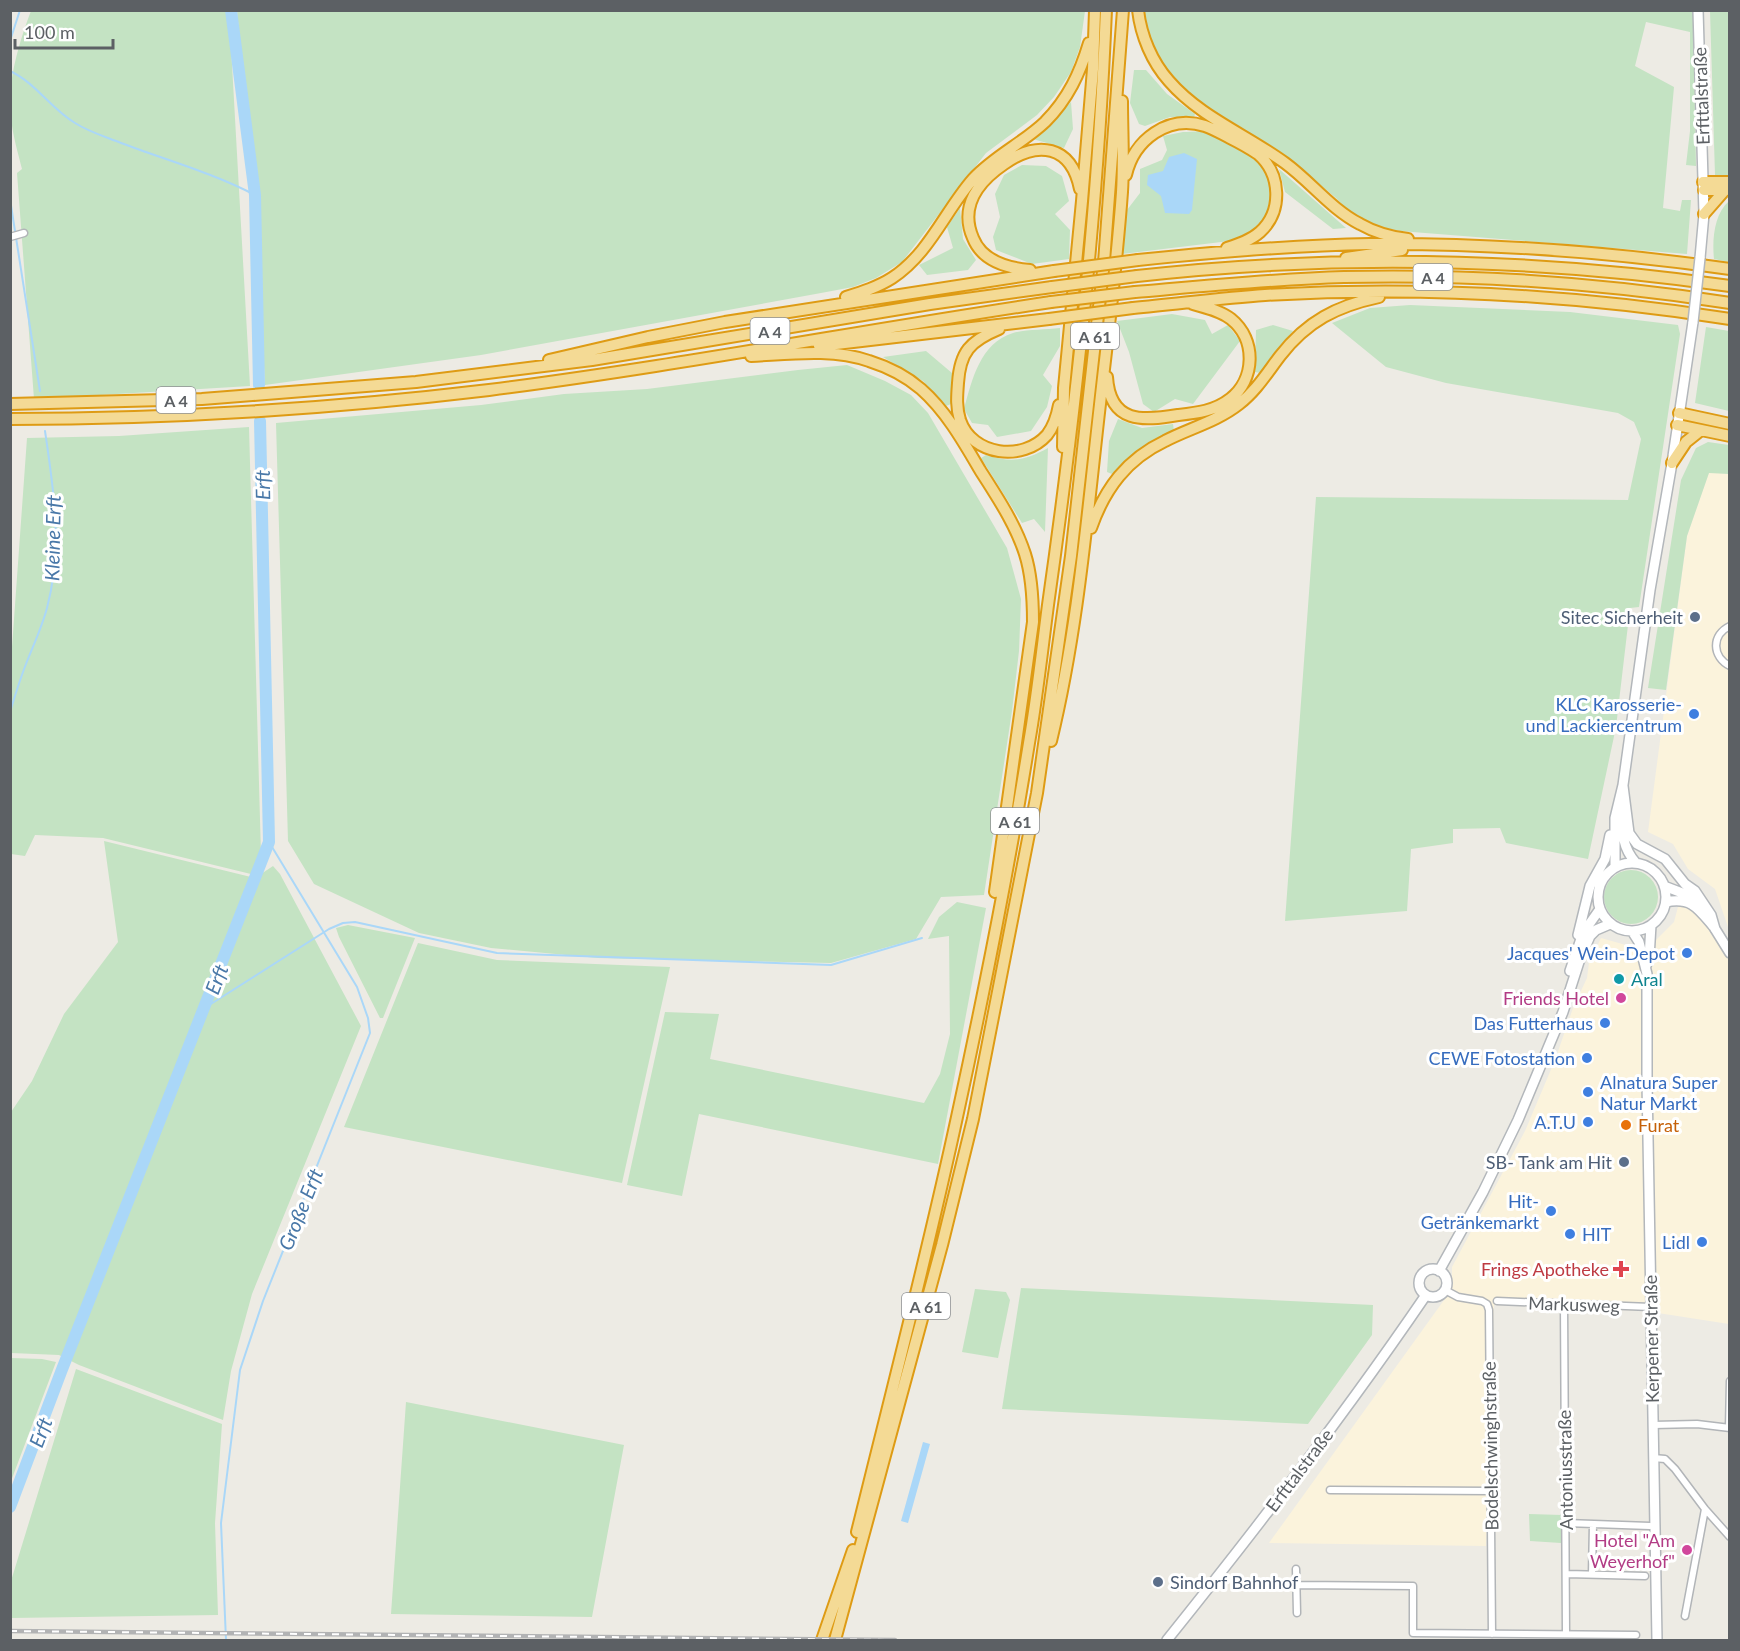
<svg xmlns="http://www.w3.org/2000/svg" width="1740" height="1651" font-family="Lato,sans-serif">
  <rect width="100%" height="100%" fill="#edebe4"/>
  <path fill="#fbf3dc" d="M1709 472 1729 474V930L1715 889 1688 869 1673 844 1648 832 1687 536Z
    M1679 903 1689 905 1698 914 1729 960V1324L1645 1311 1494 1305 1486 1546 1269 1543 1452 1289V1267L1525 1131 1555 1060 1573 1008 1587 978 1589 963 1601 938 1633 947 1656 940 1674 922Z"/>
  <path fill="#c4e3c3" d="M31 11H229L250 386 34 399 17 173 22 169C18 153 13 136 11 119 6 86 19 42 31 11Z
    M237 11H1085L1080 47 1071 72 1054 97 1037 115 986 153 902 262 876 278 853 287 821 293 481 355 265 385 255 195Z
    M1142 11H1693L1696 166 1686 165 1690 131V32L1646 22 1635 66 1674 87 1663 208 1680 211 1682 200H1691L1687 254 1400 231 1377 226 1348 211 1336 198 1288 158 1210 112 1167 75 1149 43Z
    M1710 11H1729V176L1715 175Z
    M1134 70H1146L1167 94 1195 114 1194 118 1170 117 1145 126 1139 124 1130 103Z
    M1071 102 1073 129 1064 148 1033 139Z
    M1183 132C1190 132 1199 131 1207 132 1237 139 1282 169 1271 205 1266 219 1256 229 1246 239L1122 254 1127 210 1140 193V169L1162 160 1167 150 1163 136Z
    M1022 165 1046 166 1062 176 1069 201 1055 214 1070 230 1069 259 1032 264 996 250 993 237 1000 217 995 194 1004 175Z
    M1279 169 1346 228 1333 229 1285 192Z
    M1729 201V262L1714 259C1712 240 1714 214 1729 201Z
    M960 208 963 239 976 260 968 270 927 275 919 265 953 248 947 227Z
    M1410 305 1570 312 1678 325 1680 334 1639 607 1630 608 1616 727 1588 859 1506 843 1500 828 1453 829V843L1411 849 1407 911 1285 921 1316 497 1628 500 1641 439 1634 422 1618 413 1446 383 1386 367 1332 323 1370 308Z
    M1172 314 1205 320 1212 334 1228 325 1240 341 1193 404 1175 399 1154 412 1143 404 1129 352 1117 321Z
    M1273 325 1293 331 1260 373 1255 372 1256 330Z
    M1706 327 1729 331V411L1695 403Z
    M1060 328V346L1043 375 1052 386 1047 407 1031 431 997 437 988 425 972 423 964 409C972 380 980 343 1013 333 1027 329 1045 330 1060 328Z
    M926 351 952 373 951 404 946 406 923 381 883 357Z
    M847 365 885 381 911 395 928 413 1007 548 1021 599 1019 651 1012 711 984 895 941 897 916 939 831 963 598 958 491 948 419 933 314 884 288 841 276 423 481 405 564 394 647 389 798 370Z
    M1118 419 1142 428 1173 424 1174 431 1134 453 1112 474 1107 472 1109 441Z
    M249 427 261 855 255 875 103 838 35 835 25 856 11 854V661L27 438 119 436Z
    M1708 442 1729 445V474L1709 473 1687 536 1666 690 1648 688 1681 480 1696 448Z
    M1048 448 1045 532 1034 519 1022 523 981 458 986 455C1012 463 1024 461 1048 448Z
    M104 841 255 878 273 866 280 874 361 1026 252 1294 231 1371 223 1420 79 1365 59 1355 11 1353V1112L32 1081 64 1014 118 942Z
    M1604 897a27 27 0 1 1 54 0a27 27 0 1 1-54 0Z
    M957 902 986 908 938 1164 699 1114 682 1196 627 1185 665 1012 719 1014 710 1059 924 1103 940 1074 950 1034 949 936 928 939 939 917Z
    M348 925 415 938 383 1018H380L339 937 336 928Z
    M418 943 497 960 670 967 622 1183 344 1127Z
    M1021 1288 1373 1305 1372 1335 1308 1424 1002 1409Z
    M975 1289 1006 1292 1010 1300 998 1358 962 1352Z
    M11 1358 42 1359 56 1362 11 1481Z
    M76 1369 222 1424 215 1523 218 1615 11 1618V1581Z
    M406 1402 624 1445 592 1617 391 1614Z
    M1529 1514 1562 1515 1561 1543 1530 1541Z"/>
  <path fill="#aad7f8" d="M1184 153 1197 159 1192 210 1189 214 1165 213 1161 196 1147 185 1148 175 1163 171 1169 157Z
    M923 1442 930 1444 908 1523 901 1521Z"/>
  <g fill="none" stroke-linecap="round" stroke-linejoin="round">
    <path stroke="#aad7f8" stroke-width="2" d="M10 41 20 10
      M10 71C36 83 51 109 75 123 89 132 106 137 121 143 166 160 213 173 255 195
      M10 199 40 391
      M10 712C15 696 20 679 26 664 33 646 42 627 47 608 63 547 54 492 45 431
      M203 1009 329 929 343 923 355 922 497 953 831 965 922 938
      M226 1640 221 1523 240 1370 263 1301 370 1033 368 1018 357 987 269 842"/>
    <path stroke="#aad7f8" stroke-width="12" d="M231 10 255 195 259 385
      M10 1507 61 1372 269 842 260 421"/>
    <defs>
      <path id="street" d="M10 237 24 233
        M1730 626C1711 635 1712 657 1730 666
        M1445 1290 1458 1297 1482 1301 1487 1304 1489 1310 1492 1634
        M1497 1301 1651 1307
        M1564 1305 1566 1634
        M1653 1425 1697 1424 1730 1428
        M1729 1428 1730 1381
        M1653 1458 1665 1459 1675 1469 1705 1509 1730 1537
        M1330 1490 1491 1491
        M1566 1523 1650 1526
        M1296 1569 1297 1613
        M1567 1574 1645 1576
        M1592 1574 1593 1524
        M1296 1585 1413 1586V1633L1636 1635
        M1685 1616 1705 1509"/>
      <path id="secondary" d="M1698 10 1704 214 1700 258
        M1623 786 1629 833 1637 844 1665 859 1685 884 1695 891 1711 915 1715 929
        M1622 812C1621 831 1623 849 1636 863
        M1598 897a34 34 0 1 1 68 0a34 34 0 1 1-68 0Z
        M1615 867V818L1623 785 1650 590 1672 463 1693 322
        M1664 886 1690 896 1702 907
        M1666 902C1691 897 1698 908 1713 926
        M1712 924 1730 953
        M1632 931 1639 942 1647 974V1082L1657 1640
        M1578 935 1590 886 1605 859 1610 835
        M1646 966 1649 958 1651 925
        M1570 971 1583 933 1600 909
        M1419 1283a14 14 0 1 1 28 0a14 14 0 1 1-28 0Z
        M1439 1271 1483 1192 1518 1120 1563 1012 1579 962 1590 936 1596 930 1610 924
        M1167 1640C1257 1528 1345 1414 1426 1295"/>
      <path id="highway" d="M1138 10C1141 36 1152 62 1169 81 1200 117 1247 135 1285 163 1311 182 1331 209 1360 224 1374 232 1391 237 1408 239
        M1126 175C1134 140 1168 114 1205 126 1214 129 1222 134 1230 138 1240 143 1249 148 1258 154 1281 174 1283 211 1260 232 1251 240 1239 244 1227 248
        M1703 182H1730
        M1704 190H1727
        M1704 214 1725 190
        M1346 258 1402 250
        M1138 260C1215 252 1293 245 1370 244 1491 243 1610 252 1730 269
        M1030 270C1007 268 982 261 973 238 959 206 979 181 1004 164 1038 140 1071 145 1080 189
        M1137 276C1333 254 1534 258 1730 286
        M1135 292C1204 286 1274 279 1344 277 1473 274 1602 283 1730 303
        M846 297C862 292 878 287 892 278 929 254 945 211 973 179 994 156 1023 143 1045 122 1068 99 1080 73 1089 43
        M1133 308C1177 304 1221 298 1265 295 1419 286 1577 295 1730 319
        M999 329C970 341 960 352 958 383 957 396 956 407 960 420 972 456 1023 462 1047 435 1054 426 1057 416 1059 405
        M819 346 1049 319
        M751 356C790 354 832 348 869 361 888 367 906 376 921 389 946 411 963 441 980 470 997 497 1015 523 1025 554 1032 576 1033 599 1033 622L995 892
        M549 360 648 337 725 322 1054 271
        M1107 377C1110 424 1143 421 1178 415 1196 413 1215 411 1230 399 1255 380 1257 340 1231 319 1221 311 1207 308 1193 304
        M10 404 202 399 416 382 592 360 930 304 1052 287
        M1679 413 1730 424
        M10 419C170 419 330 409 489 390 677 366 863 330 1051 302
        M1677 425 1730 436
        M1063 447 1064 388 1082 201 1093 69 1095 10
        M1672 463 1686 442 1701 430
        M1091 528C1105 488 1127 459 1165 441 1190 428 1216 422 1239 404 1256 391 1267 373 1280 356 1307 321 1337 306 1379 297
        M1051 741C1078 630 1087 517 1100 404 1108 333 1117 263 1122 192 1124 162 1122 131 1122 101
        M857 1532C891 1394 927 1256 957 1117 984 993 1009 868 1029 743 1037 698 1042 651 1048 605 1076 408 1098 209 1106 10
        M822 1640 853 1550
        M835 1640 942 1245 973 1119 1037 793 1071 556 1104 262 1123 10"/>
    </defs>
    <use href="#street" stroke="#b2b5b8" stroke-width="9"/>
    <use href="#secondary" stroke="#b3b7bb" stroke-width="12"/>
    <use href="#highway" stroke="#de9b14" stroke-width="14"/>
    <use href="#street" stroke="#fff" stroke-width="6"/>
    <use href="#secondary" stroke="#fff" stroke-width="9"/>
    <use href="#highway" stroke="#f4da95" stroke-width="10"/>
    <defs>
      <path id="rail" d="M10 1631 895 1640"/>
    </defs>
    <use href="#rail" stroke="#b2b3b4" stroke-width="4.5"/>
    <use href="#rail" stroke="#fff" stroke-width="2" stroke-dasharray="7" stroke-linecap="butt"/>
    <defs>
      <path id="secondary-bridge" d="M1693 322 1700 258"/>
      <path id="highway-bridge" d="M1054 271 1138 260
        M1052 287 1137 276
        M1051 302 1135 292
        M1049 319 1133 308"/>
    </defs>
    <use href="#secondary-bridge" stroke="#b3b7bb" stroke-width="12" stroke-linecap="butt"/>
    <use href="#highway-bridge" stroke="#de9b14" stroke-width="14" stroke-linecap="butt"/>
    <use href="#secondary-bridge" stroke="#fff" stroke-width="9"/>
    <use href="#highway-bridge" stroke="#f4da95" stroke-width="10"/>
  </g>
  <g fill="#5c6f8a" stroke="#fff" stroke-width="2">
    <circle cx="1695" cy="617" r="6"/>
    <circle cx="1624" cy="1162" r="6"/>
    <circle cx="1158" cy="1582" r="6"/>
  </g>
  <g fill="#3f7fe0" stroke="#fff" stroke-width="2">
    <circle cx="1694" cy="714" r="6"/>
    <circle cx="1687" cy="953" r="6"/>
    <circle cx="1605" cy="1023" r="6"/>
    <circle cx="1587" cy="1058" r="6"/>
    <circle cx="1588" cy="1092" r="6"/>
    <circle cx="1588" cy="1122" r="6"/>
    <circle cx="1551" cy="1211" r="6"/>
    <circle cx="1570" cy="1234" r="6"/>
    <circle cx="1702" cy="1242" r="6"/>
  </g>
  <circle fill="#0f9aa8" stroke="#fff" stroke-width="2" cx="1619" cy="979" r="6"/>
  <g fill="#d1479c" stroke="#fff" stroke-width="2">
    <circle cx="1621" cy="998" r="6"/>
    <circle cx="1687" cy="1550" r="6"/>
  </g>
  <circle fill="#e8710a" stroke="#fff" stroke-width="2" cx="1626" cy="1125" r="6"/>
  <path fill="#e0444e" stroke="#fff" stroke-width="2" d="M1618 1260h6v6h6v6h-6v6h-6v-6h-6v-6h6z"/>
  <g text-anchor="middle" dominant-baseline="central" stroke-width="6" stroke-linejoin="round" paint-order="stroke">
    <g fill="#fff" stroke="#8d9092" stroke-width="1.5">
      <rect x="1413.5" y="264" width="39" height="26" rx="4.5"/>
      <rect x="750.5" y="318" width="39" height="26" rx="4.5"/>
      <rect x="1071" y="323" width="48" height="26" rx="4.5"/>
      <rect x="156.5" y="387" width="39" height="26" rx="4.5"/>
      <rect x="991" y="808" width="48" height="26" rx="4.5"/>
      <rect x="902" y="1293" width="48" height="26" rx="4.5"/>
    </g>
    <g font-size="16" font-weight="bold" fill="#5c6064">
      <text x="1433" y="277">A 4</text>
      <text x="770" y="331">A 4</text>
      <text x="1095" y="336">A 61</text>
      <text x="176" y="400">A 4</text>
      <text x="1015" y="821">A 61</text>
      <text x="926" y="1306">A 61</text>
    </g>
    <g font-size="18" fill="#5c6064" stroke="#fff">
      <text transform="translate(1701 96) rotate(-92)">Erfttalstraße</text>
      <text transform="translate(1574 1304) rotate(2)">Markusweg</text>
      <text transform="translate(1651 1339) rotate(-91)">Kerpener Straße</text>
      <text transform="translate(1490 1446) rotate(-91)">Bodelschwinghstraße</text>
      <text transform="translate(1299 1470) rotate(-53)">Erfttalstraße</text>
      <text transform="translate(1565 1470) rotate(-91)">Antoniusstraße</text>
    </g>
    <g font-size="18" fill="#4e5e75" stroke="#fff" text-anchor="end">
      <text x="1683" y="617">Sitec Sicherheit</text>
      <text x="1612" y="1162">SB- Tank am Hit</text>
      <text x="1170" y="1582" text-anchor="start">Sindorf Bahnhof</text>
    </g>
    <g font-size="18" fill="#366cbe" stroke="#fff" text-anchor="end">
      <text x="1682" y="704">KLC Karosserie-<tspan x="1682" dy="21">und Lackiercentrum</tspan></text>
      <text x="1675" y="953">Jacques' Wein-Depot</text>
      <text x="1593" y="1023">Das Futterhaus</text>
      <text x="1575" y="1058">CEWE Fotostation</text>
      <text x="1600" y="1082" text-anchor="start">Alnatura Super<tspan x="1600" dy="21">Natur Markt</tspan></text>
      <text x="1576" y="1122">A.T.U</text>
      <text x="1539" y="1201">Hit-<tspan x="1539" dy="21">Getränkemarkt</tspan></text>
      <text x="1582" y="1234" text-anchor="start">HIT</text>
      <text x="1690" y="1242">Lidl</text>
    </g>
    <g font-size="18" fill="#0d838f" stroke="#fff" text-anchor="start">
      <text x="1631" y="979">Aral</text>
    </g>
    <g font-size="18" fill="#b23c85" stroke="#fff" text-anchor="end">
      <text x="1609" y="998">Friends Hotel</text>
      <text x="1675" y="1540">Hotel "Am<tspan x="1675" dy="21">Weyerhof"</tspan></text>
    </g>
    <g font-size="18" fill="#c56008" stroke="#fff" text-anchor="start">
      <text x="1638" y="1125">Furat</text>
    </g>
    <g font-size="18" fill="#be3a42" stroke="#fff" text-anchor="end">
      <text x="1609" y="1269">Frings Apotheke</text>
    </g>
    <g font-size="20" font-style="italic" fill="#4978a8" stroke="#fff">
      <text transform="translate(262 485) rotate(-91)">Erft</text>
      <text transform="translate(52 538) rotate(-89)">Kleine Erft</text>
      <text transform="translate(216 979) rotate(-69)">Erft</text>
      <text transform="translate(300 1209) rotate(-68)">Große Erft</text>
      <text transform="translate(40 1432) rotate(-69)">Erft</text>
    </g>
  </g>
  <rect width="1740" height="1651" fill="none" stroke="#5c6064" stroke-width="24"/>
  <path d="M15 39v9h98v-9" fill="none" stroke="#5c6064" stroke-width="3"/>
  <text x="24" y="39" font-size="18" fill="#5c6064" stroke="#ffffff" stroke-width="4.5" paint-order="stroke">100 m</text>
</svg>
